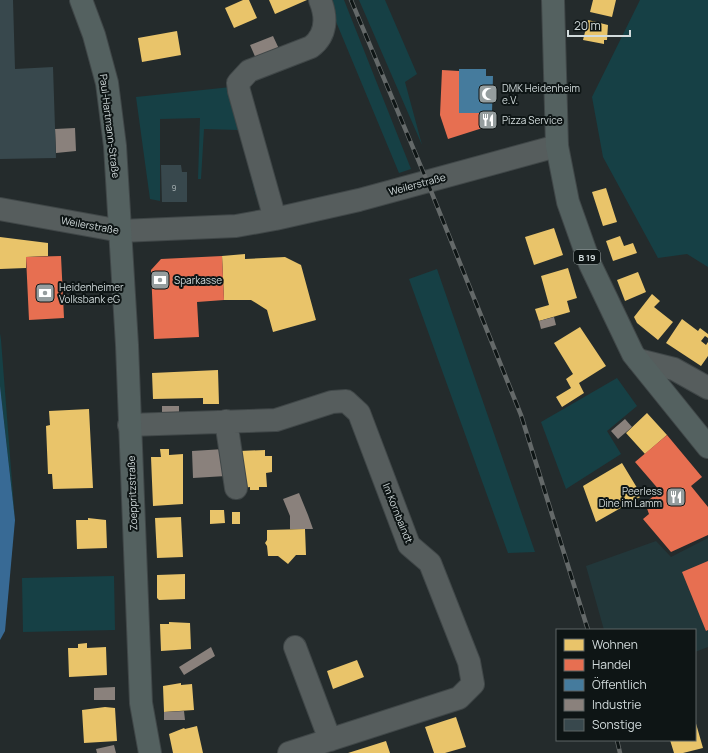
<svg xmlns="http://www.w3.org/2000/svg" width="708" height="753" font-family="Manrope,sans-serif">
  <rect width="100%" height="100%" fill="#242b2c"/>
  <path fill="#22373a" d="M708 538V647L695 652V630H604L586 566 656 541 671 557Z"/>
  <path fill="#164045" d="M327 0H344L411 169 399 173Z
    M359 0H385L417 74 405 82 422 145Z
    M640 0H708V267L687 254 658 258 603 157 592 97Z
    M231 87 263 197 256 196 239 130 204 129 201 179H198L200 118 160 119V201L150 199 136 97Z
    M437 269 535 552 508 553 409 279Z
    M0 333 1 340 15 520 0 386Z
    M617 378 637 406 607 431 621 454 566 489 541 422Z
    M114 576 115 630 23 632 22 578Z"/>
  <path fill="#386a95" d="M0 386 15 520 5 631 0 640Z"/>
  <path fill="#e9c46a" d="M243 0H249L257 18 234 28 225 8Z
    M269 0H307L275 14Z
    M593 0H616L612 17 590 12Z
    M588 20 608 25 607 40H604V44L583 40Z
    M177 31 181 55 142 62 138 38Z
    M606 188 617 222 603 226 592 192Z
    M554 228 563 255 534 265 525 237Z
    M620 236 624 246 633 243 637 253 613 261 606 241Z
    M0 237 48 243V256L26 257V268L0 269Z
    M245 254V259L285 257 301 265 316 320 273 332 267 310 256 303 251 300H224L222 256Z
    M568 268 577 298 567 301 570 312 539 321 535 309 549 305 541 276Z
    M638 272 646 292 625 301 617 280Z
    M652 294 660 301 654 307 673 322 658 340 637 323 634 317Z
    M682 319 698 331 700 328 708 334V338L705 336 701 341 706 345 708 342V356L701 366 666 343Z
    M580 327 606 366 579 383 584 393 562 407 556 397 571 388 566 379 573 374 554 343Z
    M218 370 219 404H203V398L153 399 152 373Z
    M89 409 93 488 53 489 52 474H48L46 426 50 425 49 411Z
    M647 413 667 435 645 454 626 433Z
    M160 449H169V455L183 454V504L153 506 151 457H161Z
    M265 450V456H272V472L266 473 267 487H259V490H250V487L242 488 240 451Z
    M622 463 642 496 596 522 583 486Z
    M210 510H224L225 523 210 524Z
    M232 512H240V524H232Z
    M181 517 183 557 157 558 155 518Z
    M88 518 106 520 107 548 77 549 76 520H88Z
    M305 529 306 555H296L288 564 278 556H268L267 546 265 543 267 540V530Z
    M185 574V599L159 600 157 598V575Z
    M169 622 190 623 191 649 161 651 160 624H169Z
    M87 643V648L106 647 107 675 69 677 68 648H78V644Z
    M357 660 364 677 333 689 327 671Z
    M181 683V685L192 684 194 710 164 712 163 686Z
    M105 707 115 708 117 741 84 743 82 710Z
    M456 717 466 747 445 753H434L425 727Z
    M695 720 703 748 683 753H674L670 740H695Z
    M197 726 203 753H173L169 734 184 728 185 729Z
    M386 741 390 753H348Z"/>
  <path fill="#e76f51" d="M442 70 459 71V113H492V125L448 139 440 115Z
    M61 256 64 318 29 320 26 257Z
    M222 256 224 300 197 302 199 337 154 339 151 270 161 259Z
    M667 435 702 477 691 486 708 507V535L671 552 643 519 649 514 645 503 660 491 635 462Z
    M708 561V630L706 631 682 572Z"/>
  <path fill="#457b9d" d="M459 69H486V76H493L492 113H459Z"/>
  <path fill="#8a817c" d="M273 36 280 51 257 61 250 45Z
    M75 128 76 151 56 153 55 129Z
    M554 317 556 325 541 329 539 321Z
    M162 406H179V415H162Z
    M625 419 632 427 618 439 611 431Z
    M224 449 226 476 193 478 192 451Z
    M299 493 308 515 313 529H290V516L283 499Z
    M211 647 215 656 184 675 179 667Z
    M115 687V700H94V688Z
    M184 711 185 720H164V712Z
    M114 745 116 753H97L96 749Z"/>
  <path fill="#38484d" d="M0 0H13L15 69 53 67 56 158 0 159Z
    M161 165H181L182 172H187V202H162Z"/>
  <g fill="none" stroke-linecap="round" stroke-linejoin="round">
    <defs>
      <path id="minor" d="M0 209 121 231 236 226 275 219 359 200 557 146
        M275 219 239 91 238 83 249 71 311 47C327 35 327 17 320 0
        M638 360 674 369 708 388
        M226 421 236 488
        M129 425 276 420 332 402 346 401 359 413 409 545 430 563 469 662 473 684 459 698 289 753
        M295 647 330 740"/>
      <path id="major" d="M81 0 94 35 107 83 115 146 127 345 141 703 150 753
        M553 0 557 146 568 202 590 264 633 354 708 447"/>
    </defs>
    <use href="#minor" stroke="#404748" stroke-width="24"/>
    <use href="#major" stroke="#404748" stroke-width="24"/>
    <use href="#minor" stroke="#565d5d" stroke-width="22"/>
    <use href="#major" stroke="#546160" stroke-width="22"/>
    <defs>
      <path id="rail" d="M351 0 427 181 521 415 588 630
        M617 740 620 753"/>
    </defs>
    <use href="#rail" stroke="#646969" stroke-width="4.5"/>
    <use href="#rail" stroke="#0e1515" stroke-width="3" stroke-dasharray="9" stroke-linecap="butt"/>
  </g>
  <defs>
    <symbol id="mosque-square" viewBox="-11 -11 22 22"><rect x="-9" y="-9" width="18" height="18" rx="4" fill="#959d9e" stroke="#0e1515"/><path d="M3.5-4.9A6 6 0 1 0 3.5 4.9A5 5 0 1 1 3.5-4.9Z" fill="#fff"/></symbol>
    <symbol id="restaurant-square" viewBox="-11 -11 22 22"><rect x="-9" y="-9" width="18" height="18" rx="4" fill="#959d9e" stroke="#0e1515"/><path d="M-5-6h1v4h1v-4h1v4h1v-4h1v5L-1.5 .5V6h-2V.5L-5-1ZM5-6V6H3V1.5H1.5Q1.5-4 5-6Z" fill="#fff"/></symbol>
    <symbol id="bank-square" viewBox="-11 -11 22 22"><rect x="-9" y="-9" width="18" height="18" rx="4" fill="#959d9e" stroke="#0e1515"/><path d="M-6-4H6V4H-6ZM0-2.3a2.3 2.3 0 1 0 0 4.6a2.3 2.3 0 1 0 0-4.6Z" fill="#fff"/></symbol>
  </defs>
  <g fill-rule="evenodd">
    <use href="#mosque-square" x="477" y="83" width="22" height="22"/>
    <use href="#restaurant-square" x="477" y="109" width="22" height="22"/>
    <use href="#bank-square" x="149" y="269" width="22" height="22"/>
    <use href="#bank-square" x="34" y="282" width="22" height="22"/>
    <use href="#restaurant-square" x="665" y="486" width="22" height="22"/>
  </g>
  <g text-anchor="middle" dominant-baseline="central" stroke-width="4" stroke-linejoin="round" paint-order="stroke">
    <g font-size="8" fill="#acb6b8">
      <text x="174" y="187">9</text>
    </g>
    <rect fill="#0e1515" stroke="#97a0a0" stroke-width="1" x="574" y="250" width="26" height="14" rx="3"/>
    <g font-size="9" font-weight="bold" fill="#d2dbdc">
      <text x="587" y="257">B 19</text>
    </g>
    <g font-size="10" fill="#d2dbdc" stroke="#0e1515" text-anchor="start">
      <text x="502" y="88">DMK Heidenheim<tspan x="502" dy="12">e.V.</tspan></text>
      <text x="502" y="120">Pizza Service</text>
      <text x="174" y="280">Sparkasse</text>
      <text x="59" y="287">Heidenheimer<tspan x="59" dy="12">Volksbank eG</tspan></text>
      <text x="662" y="491" text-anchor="end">Peerless<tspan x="662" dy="12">Dine im Lamm</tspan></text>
    </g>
    <g font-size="10" fill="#d2dbdc" stroke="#0e1515">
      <text transform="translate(110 126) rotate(83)">Paul-Hartmann-Straße</text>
      <text transform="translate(417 184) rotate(-15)">Weilerstraße</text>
      <text transform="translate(90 225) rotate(10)">Weilerstraße</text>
      <text transform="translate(132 493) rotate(-92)">Zoeppritzstraße</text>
      <text transform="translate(398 513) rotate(68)">Im Kornbaindt</text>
    </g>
  </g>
  <rect x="556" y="629" width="140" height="112" fill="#0e1515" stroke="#5c6465"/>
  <rect x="564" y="639" width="20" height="12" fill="#e9c46a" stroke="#5c6465"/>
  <text x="592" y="649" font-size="12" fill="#d2dbdc">Wohnen</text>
  <rect x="564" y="659" width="20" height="12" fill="#e76f51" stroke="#5c6465"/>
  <text x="592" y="669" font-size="12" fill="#d2dbdc">Handel</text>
  <rect x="564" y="679" width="20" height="12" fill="#457b9d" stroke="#5c6465"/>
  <text x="592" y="689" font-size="12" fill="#d2dbdc">Öffentlich</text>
  <rect x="564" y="699" width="20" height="12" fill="#8a817c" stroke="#5c6465"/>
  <text x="592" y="709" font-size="12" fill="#d2dbdc">Industrie</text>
  <rect x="564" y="719" width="20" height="12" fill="#38484d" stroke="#5c6465"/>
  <text x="592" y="729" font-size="12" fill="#d2dbdc">Sonstige</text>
  <path d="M568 30v6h62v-6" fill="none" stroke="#d2dbdc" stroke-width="2"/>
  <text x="574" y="30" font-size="12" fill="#d2dbdc" stroke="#0e1515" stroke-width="3" paint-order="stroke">20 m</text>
</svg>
